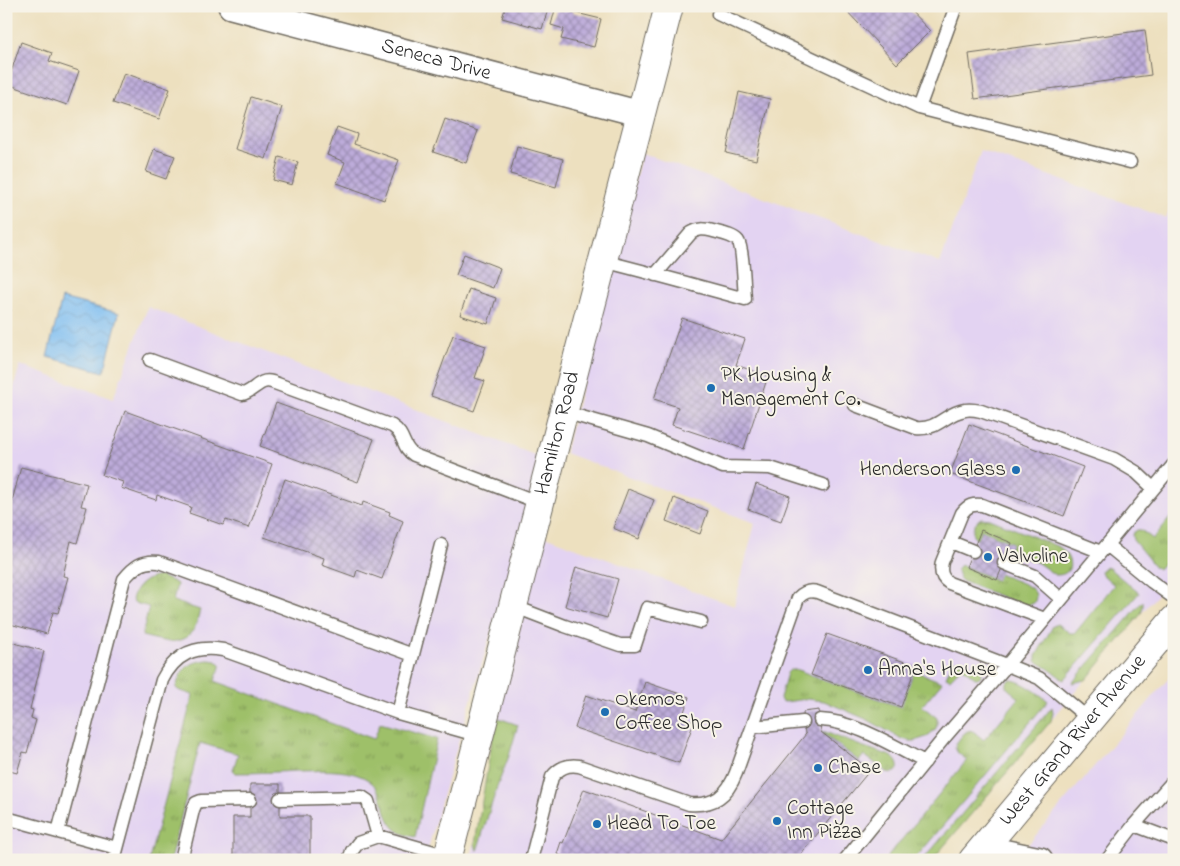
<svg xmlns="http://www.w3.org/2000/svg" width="1180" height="866" font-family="'Indie Flower',sans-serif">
  <defs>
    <pattern id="grass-tufts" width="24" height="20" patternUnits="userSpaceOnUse" patternTransform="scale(1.25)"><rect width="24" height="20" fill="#9ec069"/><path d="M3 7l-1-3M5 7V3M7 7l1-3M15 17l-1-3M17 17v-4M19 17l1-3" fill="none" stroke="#819c57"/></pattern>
    <pattern id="water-waves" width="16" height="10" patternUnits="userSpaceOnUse" patternTransform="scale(1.25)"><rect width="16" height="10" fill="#7ebef2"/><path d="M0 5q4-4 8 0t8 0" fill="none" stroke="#6da3d0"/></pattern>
    <pattern id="building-cross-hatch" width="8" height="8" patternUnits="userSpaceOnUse" patternTransform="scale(1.25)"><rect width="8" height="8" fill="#bdacda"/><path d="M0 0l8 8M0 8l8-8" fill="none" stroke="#9a8cb1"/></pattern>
  </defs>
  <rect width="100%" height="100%" fill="#f7f3e8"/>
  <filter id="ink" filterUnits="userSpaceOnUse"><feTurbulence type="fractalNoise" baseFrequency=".02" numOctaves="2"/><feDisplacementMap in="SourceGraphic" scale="10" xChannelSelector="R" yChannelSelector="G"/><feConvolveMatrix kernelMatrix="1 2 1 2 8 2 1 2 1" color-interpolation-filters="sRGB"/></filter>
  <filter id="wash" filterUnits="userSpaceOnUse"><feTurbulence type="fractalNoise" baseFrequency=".0096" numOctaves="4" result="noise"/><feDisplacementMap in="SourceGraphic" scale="20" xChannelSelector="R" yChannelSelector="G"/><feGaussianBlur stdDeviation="1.12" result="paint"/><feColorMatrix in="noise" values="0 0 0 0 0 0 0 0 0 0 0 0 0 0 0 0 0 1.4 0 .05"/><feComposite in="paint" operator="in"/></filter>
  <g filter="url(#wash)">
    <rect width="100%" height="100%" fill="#ede0bf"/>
    <path fill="#e3d3f2" d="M981 151 1166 218 1174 198V575L998 783 932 860H470L476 837 496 717 544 536 734 606 755 523 565 453 642 153 940 263Z
      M148 307 540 457 516 549 443 794 425 860H6V416L20 365 113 399Z
      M1174 672V860H1015Z"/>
    <path fill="url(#grass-tufts)" stroke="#64764a" d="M1174 513V552L1159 569 1155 567 1133 540 1132 534 1137 530H1141L1153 539Z
      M981 518 990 519 1059 547C1072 556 1076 576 1055 575L1038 563 1009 552 1012 543 981 530 977 540 973 536C972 528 974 523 981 518Z
      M961 565 996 580 999 574C1007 578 1030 584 1034 591 1037 595 1036 599 1034 603L1029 605 1025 606 962 581C959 578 957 573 957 569Z
      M1104 567 1109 568 1139 593 1064 680 1049 669 1036 661V656L1053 626 1057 624 1070 633H1075L1114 585 1102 574 1101 571Z
      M160 576 174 582 177 584 173 601 200 610C198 616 197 624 194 629 181 649 160 640 142 636L149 607 135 603 132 600C134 587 147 577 160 576Z
      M1143 601V607L1141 614 1086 680 1072 683Z
      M208 660C227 661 219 668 215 681L374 739 380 723 437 739 415 837C373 831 395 792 363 777 343 768 319 771 297 771 277 772 256 773 235 773L234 772 233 770 238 754 200 743 170 860H149L193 695 178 690 176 688C181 669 188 662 208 660Z
      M954 661H957L980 669 982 670 981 676 978 678H975L962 667 950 679 946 677 952 663Z
      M795 669 900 707 914 671 942 682 922 706 937 718V725L935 730 926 737 915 741H910L902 739 868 720 824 701 807 699 785 702 781 701 780 698 787 673 790 670Z
      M1009 680C1020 679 1040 694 1048 701L914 860H885L967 760 958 753 955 748C956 743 958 741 961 737 971 724 974 733 984 740L1019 698 1007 688V682Z
      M1052 707 1053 713 1051 721 932 860H923Z
      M496 717 518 725 509 756 497 787 477 851 475 844 476 837Z
      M821 732H825C841 738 857 745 873 750 880 753 886 753 892 757 901 763 901 776 887 772L864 755 859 761Z"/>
    <path fill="url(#water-waves)" stroke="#54748e" d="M62 298 119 313 104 372 47 357Z"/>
    <g id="blocks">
      <path fill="url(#building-cross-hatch)" d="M506 6H549L542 29 502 18Z
        M556 6H569L573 7 572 12 601 19 594 47 561 39 564 29 551 25Z
        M842 6H906L930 31 897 64Z
        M1145 30 1151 75 975 99 969 54Z
        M21 42 52 53 49 61 79 71 67 105 7 84Z
        M124 73 170 89 159 119 113 103Z
        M739 92 770 99 756 160 726 153Z
        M251 97 282 107 266 159 235 149Z
        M445 119 478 131 466 163 433 152Z
        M337 127 357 134 354 144 399 160 384 200 337 183 345 162 327 155Z
        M517 146 563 159 556 187 510 174Z
        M154 149 175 156 166 179 146 172Z
        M279 157 298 162 292 185 273 180Z
        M464 254 500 268 493 288 456 275Z
        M469 289 496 298 488 324 460 315Z
        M6 308 11 310 6 323Z
        M682 318 745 339 736 365 768 376 744 449 672 425 678 407 654 399Z
        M453 335 486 346 475 378 485 381 474 411 431 396Z
        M276 403 374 439 358 482 260 446Z
        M125 411 272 464 249 528 226 520 223 525 189 513 191 507 157 495 156 500 121 488 123 482 102 475Z
        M969 424 1083 467 1064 516 950 474Z
        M21 467 87 484 81 506 87 507 77 543 71 541 63 576 68 577 58 613 53 612 47 634 6 623V524Z
        M285 479 362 506 363 502 390 512 389 515 403 521 382 579 357 570 355 577 322 565 324 558 264 537Z
        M756 484 790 496 781 521 748 509Z
        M628 489 654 500 639 539 613 528Z
        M674 498 708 511 700 534 666 521Z
        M981 530 1012 543 997 580 966 567Z
        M576 567 618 579 607 618 565 606Z
        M827 634 916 666 901 707 811 675Z
        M6 641 44 651 30 709 33 710 31 718 36 720 27 753 23 752 17 773 6 770Z
        M645 682 689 697 682 718 694 722 679 763 575 728 586 695 635 712Z
        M819 710 821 732 870 770 796 860H571L557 854 561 842 563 843 584 789 721 839 806 734H805L803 712Z
        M250 784H280V816H310V860H233V817H250Z"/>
    </g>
  </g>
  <g filter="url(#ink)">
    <use href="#blocks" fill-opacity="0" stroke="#6f6a5f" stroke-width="1"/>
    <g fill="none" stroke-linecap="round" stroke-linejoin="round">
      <defs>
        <path id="service" d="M718 14 919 108 1130 162
          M919 108 956 6
          M603 261C651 273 698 286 745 299 744 288 743 247 738 241 733 235 720 233 713 231 704 229 699 228 691 233L655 275
          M150 360 242 394C254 392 259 378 272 382L392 426C406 435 401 447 414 455L540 503
          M855 405 916 428C939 430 945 413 965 410 970 409 976 410 981 411L1114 459 1136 472 1153 488
          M564 412 648 436 723 467 770 468 823 485
          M951 542 973 551
          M441 545 398 713 480 736
          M1107 545 1152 582 1174 598
          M1004 563 1035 576 1061 599
          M513 606 565 626 620 645H635L647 608 701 622
          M1045 619 949 583C941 578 940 571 942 562L962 513C968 505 973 504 982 505L1101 552
          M820 720C854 721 895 747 925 762
          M753 727 803 722
          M280 799 362 797 368 801 378 836
          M6 818 117 848
          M1134 825 1174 780
          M58 832 124 579C134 567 142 560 159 562L413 655
          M114 860 162 680C175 654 195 645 223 650L398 713
          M181 860 193 810 196 803 201 801 250 800
          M349 860 352 851 358 843 378 836 448 856
          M531 860 552 777C559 768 567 764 579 766L689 804C714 806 727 796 736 773L798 598C804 592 809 590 817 592L1007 665 1039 678 1058 693 1090 720
          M845 860 944 738 1007 665 1174 464
          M1107 860 1134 825 1174 840"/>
        <g id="minor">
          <path id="s1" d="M231 6 641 114"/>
          <path d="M983 848 1040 860"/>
        </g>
        <g id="tertiary">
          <path id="s2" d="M447 860 669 6"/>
        </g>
        <g id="primary">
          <path id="s3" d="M973 860 1174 620"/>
        </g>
      </defs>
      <use href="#service" stroke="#6f6a5f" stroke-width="15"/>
      <use href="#minor" stroke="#6f6a5f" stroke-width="28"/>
      <use href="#tertiary" stroke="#6f6a5f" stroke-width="30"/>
      <use href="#primary" stroke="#6f6a5f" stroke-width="30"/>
      <use href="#service" stroke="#fff" stroke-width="12"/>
      <use href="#minor" stroke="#fff" stroke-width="25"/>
      <use href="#tertiary" stroke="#fff" stroke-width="28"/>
      <use href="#primary" stroke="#fff" stroke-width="28"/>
    </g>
  </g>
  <g fill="#1f6fb2" stroke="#f7f3e8" stroke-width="2">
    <circle cx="711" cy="388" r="5"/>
    <circle cx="1016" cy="470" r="5"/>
    <circle cx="988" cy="557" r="5"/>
    <circle cx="868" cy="670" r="5"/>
    <circle cx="605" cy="712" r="5"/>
    <circle cx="818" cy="768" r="5"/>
    <circle cx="777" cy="821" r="5"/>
    <circle cx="597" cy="824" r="5"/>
  </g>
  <g text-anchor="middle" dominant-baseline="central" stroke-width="4" stroke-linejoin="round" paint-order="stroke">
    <g font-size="21" fill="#2b2b2b" stroke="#f7f3e8">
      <text stroke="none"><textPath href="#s1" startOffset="212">Seneca Drive</textPath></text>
      <text stroke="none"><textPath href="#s2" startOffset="441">Hamilton Road</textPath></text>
      <text stroke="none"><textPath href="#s3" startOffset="156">West Grand River Avenue</textPath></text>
    </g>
    <g font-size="21" fill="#2b2b2b" stroke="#f7f3e8" text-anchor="start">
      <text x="721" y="376">PK Housing &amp;<tspan x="721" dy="24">Management Co.</tspan></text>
      <text x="1006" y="470" text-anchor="end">Henderson Glass</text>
      <text x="998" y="557">Valvoline</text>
      <text x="878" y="670">Anna's House</text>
      <text x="615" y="700">Okemos<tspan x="615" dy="24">Coffee Shop</tspan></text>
      <text x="828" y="768">Chase</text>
      <text x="787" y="809">Cottage<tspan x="787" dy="24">Inn Pizza</tspan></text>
      <text x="607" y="824">Head To Toe</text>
    </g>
  </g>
  <rect width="1180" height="866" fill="none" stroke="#f7f3e8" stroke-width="25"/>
</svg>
